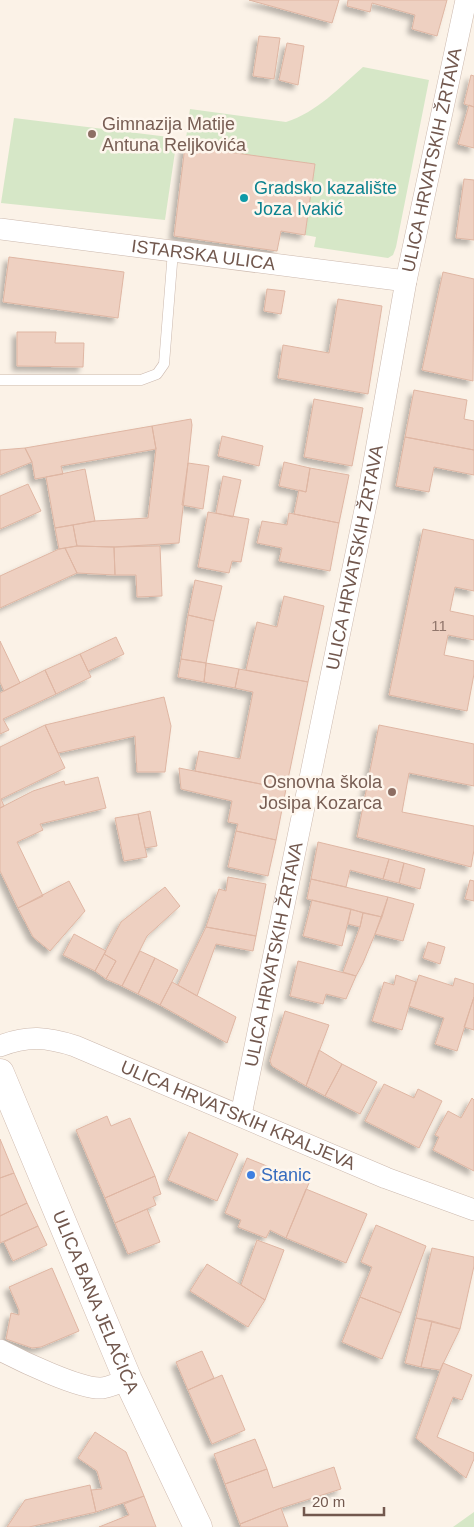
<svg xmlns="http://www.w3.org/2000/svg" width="474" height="1527" font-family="Helvetica,sans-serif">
  <defs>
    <filter id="shadow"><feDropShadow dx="-4.5" dy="4.5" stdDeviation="2.5" flood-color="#0004"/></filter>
  </defs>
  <rect width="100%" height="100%" fill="#fbf2e7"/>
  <path fill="#d6e7c7" d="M363 67 429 80 396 247 393 255 388 258 314 247 316 237 305 235 314 164 185 146 190 109 286 122C317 112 339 88 363 67Z
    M14 118 177 138 165 220 1 203Z
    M474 1512V1527H453Z"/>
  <path fill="#eed0c1" stroke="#dfb6a3" filter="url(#shadow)" d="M249 0H339L332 23Z
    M348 0H447L437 36 412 29 415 15 372 3 370 12 347 6Z
    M259 36 280 38 274 79 253 76Z
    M287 43 304 46 298 85 279 80Z
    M471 75 474 76V107L464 104Z
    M469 105 474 107V148L458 144Z
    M185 146 315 164 305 235 281 231 277 251 174 236Z
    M464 179 474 180V240L456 238Z
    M9 257 124 272 118 318 3 302Z
    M443 272 474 279 473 381 422 370Z
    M267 289 285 291 281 314 264 311Z
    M338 299 382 306 368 394 278 378 283 345 329 353Z
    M17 332H56L55 343H84L83 367 17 366Z
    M414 390 467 400 464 419 474 421V450L405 437Z
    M314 399 363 408 352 466 304 457Z
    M191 419 192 425 188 463 179 543 114 547 77 546 73 525 95 521 148 518 156 449 152 426Z
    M152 426 156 449 61 466 63 474 46 477 35 479 32 462 25 448Z
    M222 436 263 446 259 466 218 456Z
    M405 437 474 450V475L434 467 429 492 396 486Z
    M25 448 32 462 0 475V450Z
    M284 462 310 468 306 492 279 486Z
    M188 463 209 466 203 509 182 505Z
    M310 468 349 475 339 523 294 514 299 490 306 492Z
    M85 469 95 521 55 528 46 477Z
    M223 476 241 480 233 517 216 513Z
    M28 484 41 511 0 529V496Z
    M208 512 249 519 241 562 232 561 229 573 198 567Z
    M289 513 339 523 330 571 279 561 282 548 257 543 262 521 287 525Z
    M73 525 77 546 59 549 55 528Z
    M423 529 474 540V591L455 587 450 611 474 616V640L448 635 444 655 474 661V674L467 711 389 695Z
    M77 546 114 547 115 575 77 573 65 548Z
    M157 546H160L162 596 137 597 136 575H115L114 547Z
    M65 548 77 573 0 608V576L59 549Z
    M195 580 222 586 214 621 188 615Z
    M284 596 324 606 308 682 246 670 257 622 277 627Z
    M188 615 214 621 206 663 181 659Z
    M116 637 124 654 88 671 80 654Z
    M0 641 20 683 4 691 0 682Z
    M80 654 91 677 56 694 45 670Z
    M181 659 206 663 204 682 178 677Z
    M206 663 239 669 235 688 204 682Z
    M239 669 308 682 286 789 195 771 199 751 240 759 253 692 235 688Z
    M45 670 56 694 3 719 9 730 0 734V693Z
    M164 697 171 726 165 772H137L135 736 58 753 45 725Z
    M45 725 65 768 1 799 4 806 0 808V747Z
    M379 725 474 744V786L409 773 402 812 474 826V850L471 867 357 837Z
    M179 768 286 789 276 840 236 831 238 824 228 822 232 801 181 789Z
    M98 777 106 808 40 824 43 830 17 842 43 896 18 908 0 871V808L33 791 64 781 65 785Z
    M150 811 157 846 145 848 138 814Z
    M138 814 147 857 124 861 115 818Z
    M236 831 276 840 268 876 228 867Z
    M318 842 389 859 383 879 350 870 346 887 311 879Z
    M389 859 404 863 399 883 383 879Z
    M404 863 425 869 420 889 399 883Z
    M228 877 266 884 256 936 206 927 219 889 226 891Z
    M311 879 388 897 382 917 307 899Z
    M470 880 474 881V901L465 899Z
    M69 881 85 911 50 951 33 937 18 908Z
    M165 887 180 906 147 936 122 986 106 979 116 961 104 954 121 922Z
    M388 897 414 904 403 941 375 934Z
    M312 900 351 909 342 946 303 936Z
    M351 909 363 913 360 927 348 924Z
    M363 913 382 917 363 963 356 976 343 972 360 927Z
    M206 927 256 936 253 951 216 944 197 996 178 985Z
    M74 934 106 951 95 971 63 955Z
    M428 942 445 947 440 964 423 958Z
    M140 951 155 958 138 994 122 986Z
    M104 954 116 961 106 979 95 971Z
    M155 958 178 970 160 1005 138 994Z
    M298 961 356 976 346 999 326 994 323 1004 290 996Z
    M396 975 416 982 402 1030 372 1021 384 982 394 985Z
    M419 975 453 986 455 978 474 984V997L457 1051 435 1044 444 1018 409 1006Z
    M172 982 236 1017 227 1043 160 1005Z
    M474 997V1030L464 1027Z
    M285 1011 329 1025 306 1086 272 1066 270 1061Z
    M319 1050 342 1064 325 1096 306 1086Z
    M342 1064 377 1082 360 1114 325 1096Z
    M384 1084 414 1098 418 1089 442 1101 419 1148 365 1121Z
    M472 1098 474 1100V1171L433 1150 439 1137 435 1135 448 1111 461 1118Z
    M107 1116 111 1126 130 1118 155 1176 105 1198 76 1130Z
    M189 1132 238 1154 217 1201 168 1180Z
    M0 1139 14 1173 0 1178Z
    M247 1158 309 1183 286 1238 270 1230 266 1238 238 1227 241 1220 225 1213Z
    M14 1173 27 1203 0 1216V1178Z
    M155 1176 161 1194 153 1197 156 1205 115 1223 105 1198Z
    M306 1189 367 1214 346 1263 286 1238Z
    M27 1203 38 1226 0 1243V1216Z
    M147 1209 160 1242 128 1254 115 1223Z
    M376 1225 426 1246 401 1313 360 1297 372 1267 361 1262Z
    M38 1226 47 1245 13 1261 4 1242Z
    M257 1240 284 1250 265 1300 241 1285Z
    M432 1248 474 1257V1266L460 1329 416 1318Z
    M207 1264 265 1300 248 1327 190 1291Z
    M52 1268 79 1331 41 1347 32 1348 6 1339 11 1313 19 1315V1310L9 1287Z
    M360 1297 401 1313 382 1359 342 1342Z
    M416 1318 432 1321 421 1367 405 1363Z
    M432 1321 460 1329 440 1370 421 1367Z
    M202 1351 214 1378 188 1390 176 1362Z
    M443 1363 472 1375 462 1400 453 1397 437 1437 474 1453V1459L466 1478 416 1438Z
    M222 1375 245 1430 212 1444 188 1390Z
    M95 1432 126 1452 144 1496 96 1512 91 1490 102 1489 97 1471 78 1458Z
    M255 1439 267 1469 225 1484 214 1454Z
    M334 1467 341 1489 281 1508 240 1524 225 1484 267 1469 273 1488Z
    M90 1485 96 1512 29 1527H7L25 1500Z
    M144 1496 156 1527H99L129 1515 124 1504Z
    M281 1508 288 1527H241L240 1524Z"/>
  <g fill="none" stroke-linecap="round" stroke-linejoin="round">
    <defs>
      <path id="service" d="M0 380H141L157 374 164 364 173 251"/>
      <g id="minor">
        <path id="s1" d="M0 229 406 281"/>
        <path id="s2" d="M0 1046C28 1035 47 1037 75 1046L386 1178 474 1210"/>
        <path id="s3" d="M241 1115 369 490 406 281 466 0"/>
        <path d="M0 1350C19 1360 81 1390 102 1388 110 1387 120 1382 128 1380"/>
      </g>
      <g id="secondary">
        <path id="s4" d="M0 1073 128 1380 198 1527"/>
      </g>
    </defs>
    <use href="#service" stroke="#ccb9ae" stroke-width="11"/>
    <use href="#minor" stroke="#ccb9ae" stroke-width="22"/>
    <use href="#secondary" stroke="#d0bbaf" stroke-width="29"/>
    <use href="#service" stroke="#fff" stroke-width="10"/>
    <use href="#minor" stroke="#fff" stroke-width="21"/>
    <use href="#secondary" stroke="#fff" stroke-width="28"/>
  </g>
  <g fill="#8d6e63" stroke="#fef6ed" stroke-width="2">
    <circle cx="92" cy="134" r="5"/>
    <circle cx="392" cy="792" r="5"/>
  </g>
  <circle fill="#0f9aa8" stroke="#fef6ed" stroke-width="2" cx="244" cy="198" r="5"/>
  <circle fill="#3f7fe0" stroke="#fef6ed" stroke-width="2" cx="251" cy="1175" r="5"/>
  <g text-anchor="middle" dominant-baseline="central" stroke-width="5" stroke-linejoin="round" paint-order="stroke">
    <g font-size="15" fill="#91766b">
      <text x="439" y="625">11</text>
    </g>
    <g font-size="18" fill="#785e54" stroke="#fef6ed" text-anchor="start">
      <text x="102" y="124">Gimnazija Matije<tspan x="102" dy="21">Antuna Reljkovića</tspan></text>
      <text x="382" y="782" text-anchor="end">Osnovna škola<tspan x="382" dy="21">Josipa Kozarca</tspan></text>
    </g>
    <g font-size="18" fill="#72584e" stroke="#fef6ed">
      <text stroke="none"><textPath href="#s3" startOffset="974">ULICA HRVATSKIH ŽRTAVA</textPath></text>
      <text stroke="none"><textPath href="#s1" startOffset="205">ISTARSKA ULICA</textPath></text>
      <text stroke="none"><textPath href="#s3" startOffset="569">ULICA HRVATSKIH ŽRTAVA</textPath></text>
      <text stroke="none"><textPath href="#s3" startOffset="164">ULICA HRVATSKIH ŽRTAVA</textPath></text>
      <text stroke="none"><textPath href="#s2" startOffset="254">ULICA HRVATSKIH KRALJEVA</textPath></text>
      <text stroke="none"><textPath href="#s4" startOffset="248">ULICA BANA JELAČIĆA</textPath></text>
    </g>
    <g font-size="18" fill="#0d838f" stroke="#fef6ed" text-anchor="start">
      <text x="254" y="188">Gradsko kazalište<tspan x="254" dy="21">Joza Ivakić</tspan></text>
    </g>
    <g font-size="18" fill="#366cbe" stroke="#fef6ed" text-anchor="start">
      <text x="261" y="1175">Stanic</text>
    </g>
  </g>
  <path d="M304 1507v8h80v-8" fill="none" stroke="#72584e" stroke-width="2.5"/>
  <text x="312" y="1507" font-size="15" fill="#72584e" stroke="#fef6ed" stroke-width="4" paint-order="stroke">20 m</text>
</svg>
